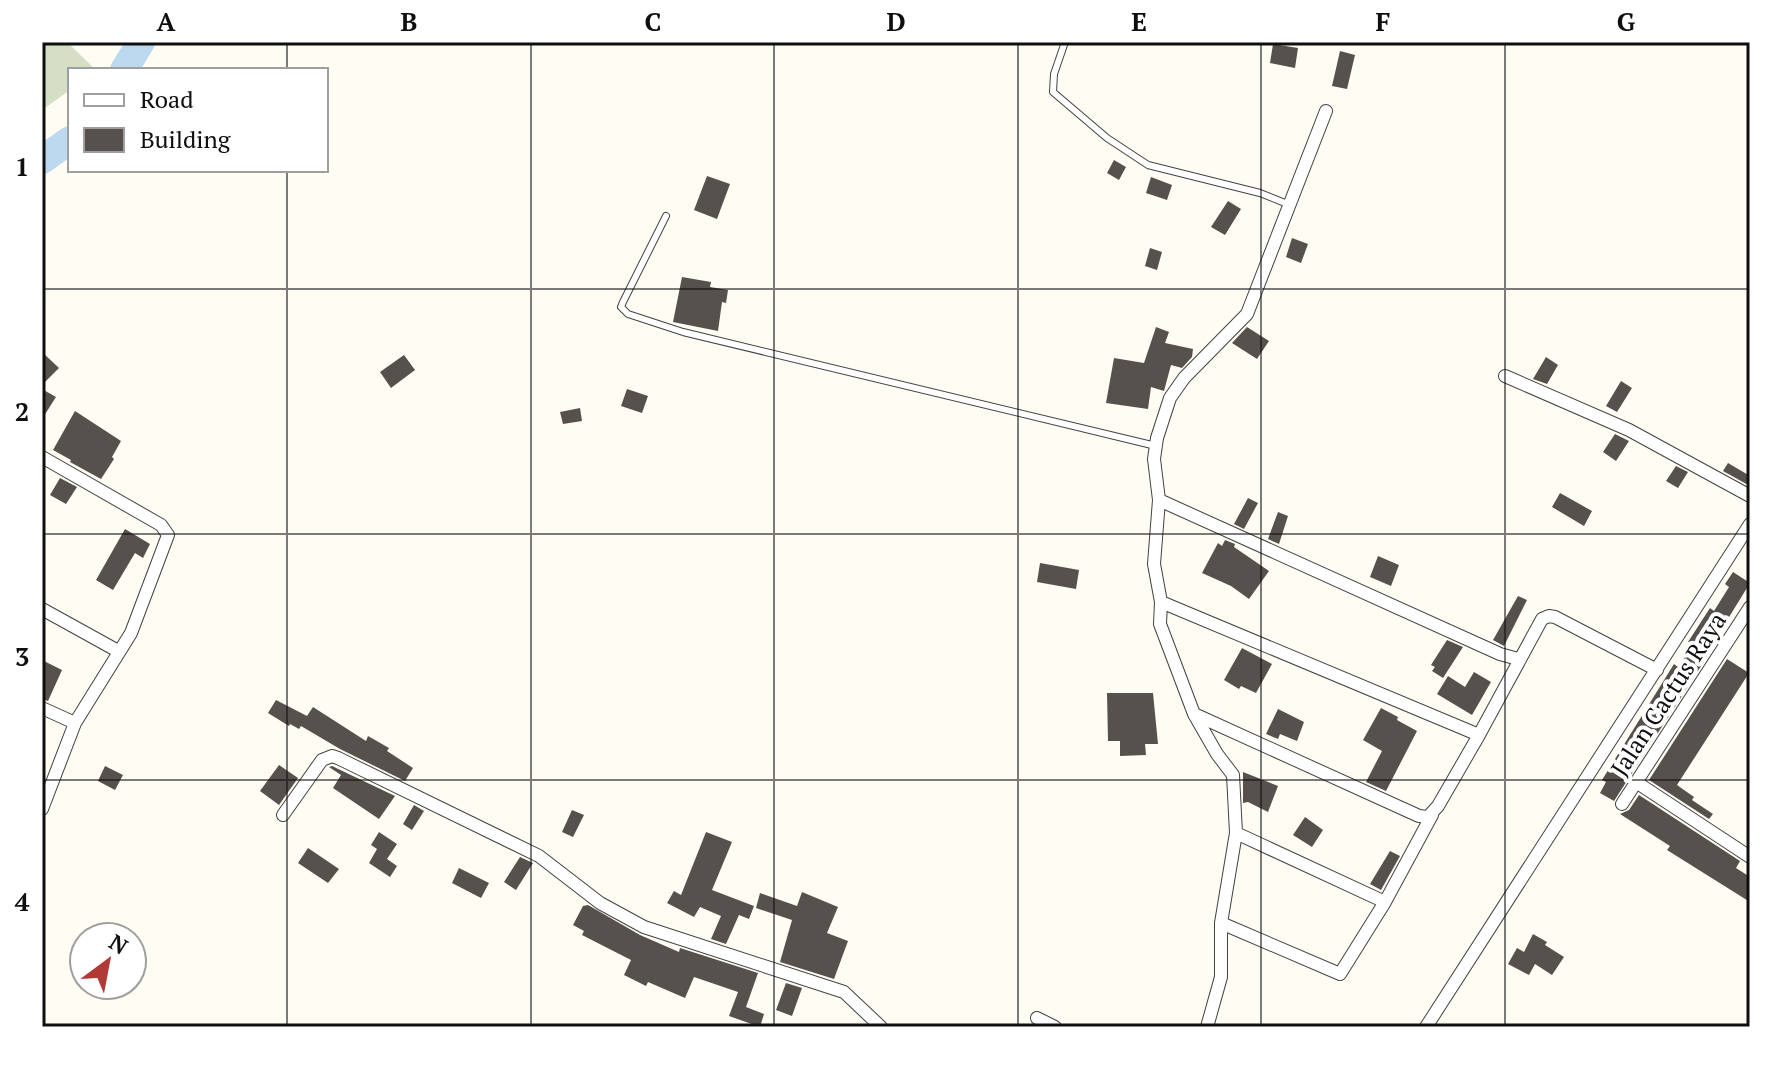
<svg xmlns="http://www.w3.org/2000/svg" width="1792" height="1069" font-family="'PT Serif',serif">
  <rect width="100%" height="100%" fill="#fefcf3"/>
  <path fill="#d5dfc5" d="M51 42H67L96 70H70V90L42 110V47Z"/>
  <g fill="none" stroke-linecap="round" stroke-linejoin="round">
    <path stroke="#bdd9f0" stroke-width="28" d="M124 70 141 42
      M42 160 70 140"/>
  </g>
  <path fill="#57514d" d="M1273 44 1298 48 1295 68 1270 63Z
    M1340 51 1355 55 1347 89 1332 86Z
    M1114 160 1126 167 1119 180 1107 173Z
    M707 176 730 184 717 219 694 210Z
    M1151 177 1172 185 1167 200 1146 193Z
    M1228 201 1241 209 1225 235 1211 227Z
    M1292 238 1308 244 1301 263 1286 257Z
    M1150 248 1162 252 1157 270 1145 266Z
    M682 277 711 282 710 287 728 290 726 303 722 302 718 331 673 322Z
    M1156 327 1169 332 1165 343 1193 349 1192 357 1182 368 1171 365 1164 391 1151 387 1148 409 1106 403 1114 358 1144 363Z
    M1247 327 1269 341 1257 359 1232 343Z
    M42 352 59 368 42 385Z
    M404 355 415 370 391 388 380 372Z
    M1546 357 1558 365 1547 384 1533 379Z
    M1621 381 1632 388 1617 412 1606 406Z
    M42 389 56 397 42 419Z
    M627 389 648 396 642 413 621 406Z
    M580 408 582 421 563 424 560 412Z
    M75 411 121 441 112 457 114 459 101 479 70 462 71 460 53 450Z
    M1615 434 1629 441 1616 461 1603 452Z
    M1728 463 1750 476V486L1723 471Z
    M1676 466 1688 472 1678 488 1666 481Z
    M60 478 77 487 66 504 50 495Z
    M1560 493 1592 511 1584 526 1552 507Z
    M1248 498 1258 503 1244 529 1234 524Z
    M1278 512 1288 516 1279 544 1268 539Z
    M125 529 150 544 143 558 135 553 113 590 96 580Z
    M1225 540 1235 544 1234 547 1269 571 1249 599 1231 586 1202 573 1218 543 1222 546Z
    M1378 556 1399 565 1391 586 1370 577Z
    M1040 563 1079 570 1076 589 1037 582Z
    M1733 572 1750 583 1710 648 1712 649 1614 801 1600 793 1606 782 1602 780 1674 664 1678 667 1693 645 1688 642 1710 608 1714 611 1729 587 1725 584Z
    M1518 596 1527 600 1504 646 1493 640Z
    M1447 640 1463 647 1443 678 1432 671 1435 667 1431 665Z
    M1242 648 1272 664 1256 693 1241 686 1239 689 1224 680Z
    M1727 659 1749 673 1677 785 1694 797 1692 800 1713 814 1709 819 1649 780Z
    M42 660 62 670 48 701 42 699Z
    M1474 672 1491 682 1472 715 1437 694 1448 676 1465 687Z
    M1107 693H1153L1158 744H1145L1146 755 1120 756V741H1108Z
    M276 700 307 716 313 707 366 741 368 736 389 748 387 751 413 768 405 781 340 749 301 726 299 729 290 724 289 726 268 713Z
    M1381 708 1398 717 1397 720 1417 731 1386 791 1366 782 1382 751 1363 740Z
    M1278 709 1304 722 1297 741 1280 734 1278 739 1266 734Z
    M279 765 298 778 279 805 260 791Z
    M105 766 123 775 115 790 98 781Z
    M332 766 395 796 379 819 333 788 341 775 329 767Z
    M1243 772 1278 786 1268 812 1248 802 1243 803Z
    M1639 795 1740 861 1736 868 1750 877V902L1667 850 1670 846 1620 814 1629 810Z
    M414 805 424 811 412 830 403 824Z
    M572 810 584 815 573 837 562 832Z
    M1305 817 1323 830 1312 847 1293 835Z
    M379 832 397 844 387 859 397 866 390 877 369 863 377 849 371 845Z
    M706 832 732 842 712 890 754 906 749 919 739 915 726 944 711 939 721 916 700 907 694 917 667 903 674 891 681 895Z
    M308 848 339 869 328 883 298 863Z
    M1390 851 1400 856 1381 890 1370 884Z
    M520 857 533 863 516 890 504 882Z
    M459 868 489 883 481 898 452 883Z
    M802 892 838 907 827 933 848 941 834 979 780 962 792 920 756 908 760 893 797 906Z
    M588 905 640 935 679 952 680 948 758 973 746 1007 764 1014 760 1027 729 1016 738 992 694 977 685 998 648 982 646 986 624 975 631 960 582 935 584 931 573 925 583 906Z
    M1533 934 1547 942 1545 945 1564 957 1552 975 1535 964 1529 975 1508 964 1517 948 1524 952Z
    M786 983 802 988 792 1016 776 1010Z"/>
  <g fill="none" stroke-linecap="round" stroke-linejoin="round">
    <defs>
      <path id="lane" d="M1065 42 1054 74 1053 92 1107 138 1148 165 1260 193 1290 205
        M666 216 623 302 621 307 628 314 683 332 1156 446"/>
      <path id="street" d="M1505 376 1629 430 1750 496
        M42 457 161 525 168 535 131 633 75 723 42 809
        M1159 500 1500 654 1518 659
        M1161 602 1479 735
        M42 609 118 651
        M42 708 75 723
        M1194 714 1419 816 1428 817 1438 806 1479 735 1542 619 1549 616 1555 617 1657 670
        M1636 782 1750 857
        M1622 804 1750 607
        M283 815 322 760 332 756 338 758 539 856 600 903 644 927 844 992 881 1027
        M1236 833 1385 902 1432 815
        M1221 923 1340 974 1385 902
        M1037 1018 1055 1027
        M1207 1027 1221 977V923L1236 833 1233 775 1217 754 1194 714 1160 624 1161 602 1154 564 1159 500 1154 459 1157 438 1170 398 1184 378 1247 314 1326 111
        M1426 1027 1750 524"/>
    </defs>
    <use href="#lane" stroke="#424242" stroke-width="8"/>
    <use href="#street" stroke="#424242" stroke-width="14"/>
    <use href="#lane" stroke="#fff" stroke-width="6"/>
    <use href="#street" stroke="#fff" stroke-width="12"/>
  </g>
  <path fill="none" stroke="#0f0f0f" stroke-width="2" stroke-opacity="0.55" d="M287 42V70M531 42V1027M774 42V1027M1018 42V1027M1261 42V1027M1505 42V1027M287 170V1027M42 289H1750M42 534H1750M42 780H1750"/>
  <g text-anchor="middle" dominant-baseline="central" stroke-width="8" stroke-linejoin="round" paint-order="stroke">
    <g font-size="24" fill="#0f0f0f" stroke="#fff">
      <text transform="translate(1668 694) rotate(-57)">Jalan Cactus Raya</text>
    </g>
  </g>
  <rect width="1792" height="1069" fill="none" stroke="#ffffff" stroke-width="88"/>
  <rect x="68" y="68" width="260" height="104" fill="#ffffff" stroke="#9f9f9f" stroke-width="2"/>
  <rect x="84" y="94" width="40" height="12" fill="#ffffff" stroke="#9f9f9f" stroke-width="2"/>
  <text x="140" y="108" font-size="24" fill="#0f0f0f">Road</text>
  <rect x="84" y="128" width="40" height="24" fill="#57514d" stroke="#9f9f9f" stroke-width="2"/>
  <text x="140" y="148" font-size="24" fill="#0f0f0f">Building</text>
  <g transform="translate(108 961) rotate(32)"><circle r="38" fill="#ffffff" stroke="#9f9f9f" stroke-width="2"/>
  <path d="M0-6L14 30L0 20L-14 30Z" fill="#b13936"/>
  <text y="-12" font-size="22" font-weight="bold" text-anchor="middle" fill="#0f0f0f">N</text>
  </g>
  <rect x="44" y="44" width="1704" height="981" fill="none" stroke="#0f0f0f" stroke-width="3"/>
  <g font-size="26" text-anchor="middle" font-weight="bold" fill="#0f0f0f">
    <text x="166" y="31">A</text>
    <text x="409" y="31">B</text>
    <text x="653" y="31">C</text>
    <text x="896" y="31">D</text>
    <text x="1139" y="31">E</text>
    <text x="1383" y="31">F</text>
    <text x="1626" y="31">G</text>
    <text x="22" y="176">1</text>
    <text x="22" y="421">2</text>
    <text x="22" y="666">3</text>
    <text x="22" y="911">4</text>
  </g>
</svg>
